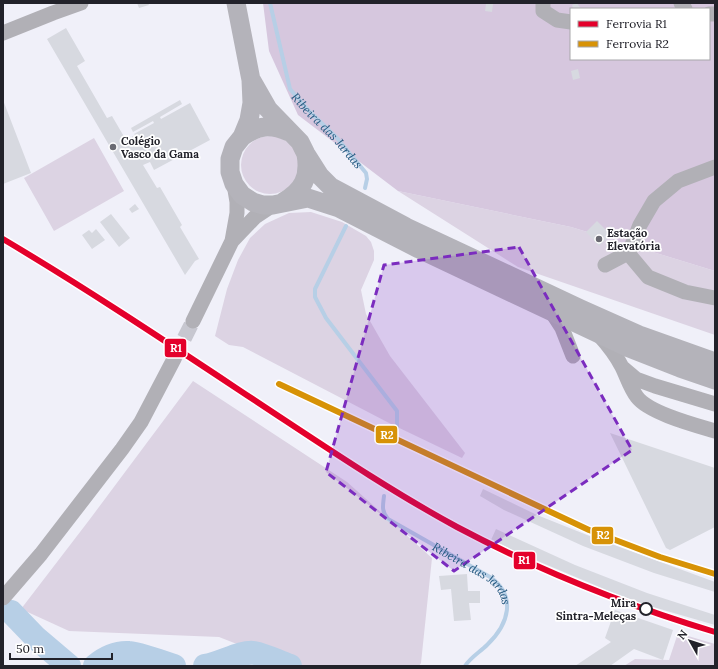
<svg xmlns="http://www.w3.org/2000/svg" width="718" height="669" font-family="Lora,serif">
  <rect width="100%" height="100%" fill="#f0f0f9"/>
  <path fill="#dcd3e3" d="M241 165a29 29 0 1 1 58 0a29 29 0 1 1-58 0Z
    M94 138 124 191 54 231 24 178Z
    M398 191 571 227 715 271V335L518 267Z
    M311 212 342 222 366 236 371 242 374 251V260L361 290 366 314 390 356 465 453 462 458 391 424 243 347 229 345 215 336 227 289 238 260 250 238 265 224 289 213Z
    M193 381 347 482 432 558 421 663 419 666H293L219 637 69 631 21 609 90 519Z
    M678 633 715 644V666H624L635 659 669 660Z"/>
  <path fill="#d6c7de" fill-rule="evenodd" d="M263 3H715V271L571 227 398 191 298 115 269 51ZM571 9H709V59H571Z"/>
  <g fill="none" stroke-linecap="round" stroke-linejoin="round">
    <g stroke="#b7cfe6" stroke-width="4">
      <path id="s1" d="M270 3 290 89 308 110 337 138 366 173 367 179 365 188"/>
      <path d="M346 226 315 289V297L326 318 397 411V429"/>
      <path id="s2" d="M384 496C383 505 381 511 388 519L490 577C517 596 509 624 487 645 480 652 471 657 465 666"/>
    </g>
    <path stroke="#b7cfe6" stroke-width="24" d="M11 612 36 638 69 666
      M95 666C104 658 117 652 129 653 138 653 164 663 174 666
      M205 666C220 664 241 651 254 653 266 655 278 662 290 666"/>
  </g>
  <path fill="#d7d9e0" d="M137 3H148L149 5 139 8Z
    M577 3 581 9 573 8 572 5Z
    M486 4H493L492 12 485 11Z
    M66 28 85 61 77 66 107 118 112 116 126 140 135 135 134 134 154 123 153 121 133 132 131 128 180 100 182 104 160 117 161 119 190 103 210 140 154 170 150 162 143 165 157 188 160 187 182 225 180 227 199 259 195 261 185 275 47 39Z
    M578 69 580 78 573 80 571 71Z
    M3 100 31 173 3 184Z
    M135 204 139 209 132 213 129 209Z
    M111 214 130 238 119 247 100 222Z
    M597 221 606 230 610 226 615 231 599 246 586 232Z
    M96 229 105 240 92 249 82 235 89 230 92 233Z
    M610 433 715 468V527L670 550 666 548Z
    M483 489 537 515 587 535 715 582V592L654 573 583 546 504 510 480 496Z
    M496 529 575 565 647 593 715 615V625L643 604 609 591 521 554 491 540Z
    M467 574 468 591H480V603H469L471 620 454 621 451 589 441 590 439 576Z
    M615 610 673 630 663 660 634 649 610 666H575L611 642 605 638Z"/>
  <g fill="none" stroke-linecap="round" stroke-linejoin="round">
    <path stroke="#c7c7d0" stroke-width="15" stroke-dasharray="15 8" stroke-linecap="butt" d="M174 359 193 321"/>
    <path stroke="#b1b0b6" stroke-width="15" d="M543 3V11L557 20 571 22
      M681 3 685 9
      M709 14H715
      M3 33 53 13 81 3
      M232 241 237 213V202L234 184
      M627 252 648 277 685 292 715 298
      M605 265 624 255 630 250 640 225 654 201 678 181 715 167
      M551 311 562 328 573 356
      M193 321 232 241 255 217 273 205
      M599 335C608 345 616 355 622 367 627 377 630 388 637 397 649 413 695 425 715 431
      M623 368 636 379 655 386 715 404
      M3 598 41 554 122 449 141 422 174 359"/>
    <path stroke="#b4b3ba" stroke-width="19" d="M236 3 251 80 252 103 249 120 242 137 234 147 230 159V172L234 184 242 195 253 202 263 205H273L308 198 339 208 419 249 629 348 680 368 715 380
      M252 81 268 109 300 142 306 154 320 176 331 187 406 227 581 309 639 335 715 362
      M242 137C259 125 270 124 289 132
      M283 202C303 191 310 177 306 154"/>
    <defs>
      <path id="rail-1" d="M3 239C99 296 192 359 286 421 342 458 398 495 457 527 540 571 625 605 715 632"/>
      <path id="rail-2" d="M279 384 589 530 660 557 715 574"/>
    </defs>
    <use href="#rail-1" stroke="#fff" stroke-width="9"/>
    <use href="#rail-2" stroke="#fff" stroke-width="9"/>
    <use href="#rail-1" stroke="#e4002b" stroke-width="6"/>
    <use href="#rail-2" stroke="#d79206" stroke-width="6"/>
  </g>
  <path fill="#7b2cbf" fill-opacity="0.2" stroke="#7b2cbf" stroke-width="3" stroke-dasharray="8 5" stroke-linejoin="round" d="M519 247 632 450 454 571 326 472 384 265Z"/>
  <g fill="#6a6a72" stroke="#fff" stroke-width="1.5">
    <circle cx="113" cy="147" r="4"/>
    <circle cx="599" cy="239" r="4"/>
  </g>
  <circle fill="#fff" stroke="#22222a" stroke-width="2" cx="646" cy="609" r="6"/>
  <g text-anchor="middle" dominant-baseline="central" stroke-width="3.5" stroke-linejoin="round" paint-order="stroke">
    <g font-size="11" font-weight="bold" fill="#22222a" stroke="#fff" text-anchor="start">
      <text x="121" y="141">Colégio<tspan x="121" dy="13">Vasco da Gama</tspan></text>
      <text x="607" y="233">Estação<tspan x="607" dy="13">Elevatória</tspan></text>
    </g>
    <g font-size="11" font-weight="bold" fill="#22222a" stroke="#fff" text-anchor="end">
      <text x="636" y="603">Mira<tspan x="636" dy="13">Sintra-Meleças</tspan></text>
    </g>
    <g font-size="12" font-style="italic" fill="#255980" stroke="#fff">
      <text stroke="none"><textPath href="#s1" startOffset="144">Ribeira das Jardas</textPath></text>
      <text stroke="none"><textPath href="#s2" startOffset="126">Ribeira das Jardas</textPath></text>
    </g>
  </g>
  <g stroke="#fff" stroke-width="1.5">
    <rect x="164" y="338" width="23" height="20" rx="4" fill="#e4002b"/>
    <rect x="375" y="425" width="23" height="19" rx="4" fill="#d79206"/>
    <rect x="591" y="526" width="23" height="19" rx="4" fill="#d79206"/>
    <rect x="513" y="551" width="23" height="19" rx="4" fill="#e4002b"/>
  </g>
  <g font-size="11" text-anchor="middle" font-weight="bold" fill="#fff">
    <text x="176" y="352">R1</text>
    <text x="387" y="439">R2</text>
    <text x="603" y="539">R2</text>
    <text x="524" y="564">R1</text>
  </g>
  <rect width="718" height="669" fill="none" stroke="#22222a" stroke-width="8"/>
  <rect x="570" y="8" width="140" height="52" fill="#ffffff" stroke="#a7a7aa"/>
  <rect x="578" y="21" width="20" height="6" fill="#e4002b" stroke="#a7a7aa"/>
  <text x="606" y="28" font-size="12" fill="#22222a">Ferrovia R1</text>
  <rect x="578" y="41" width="20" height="6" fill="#d79206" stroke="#a7a7aa"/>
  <text x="606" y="48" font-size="12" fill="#22222a">Ferrovia R2</text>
  <g transform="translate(690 641) rotate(309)" stroke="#ffffff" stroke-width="3" paint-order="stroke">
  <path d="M0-3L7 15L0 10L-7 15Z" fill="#22222a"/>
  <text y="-6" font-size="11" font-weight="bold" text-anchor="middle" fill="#22222a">N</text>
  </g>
  <path d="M10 653v6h102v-6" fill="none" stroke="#22222a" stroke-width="2"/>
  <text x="16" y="653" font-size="12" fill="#22222a" stroke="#ffffff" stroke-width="3" paint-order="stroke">50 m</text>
</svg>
